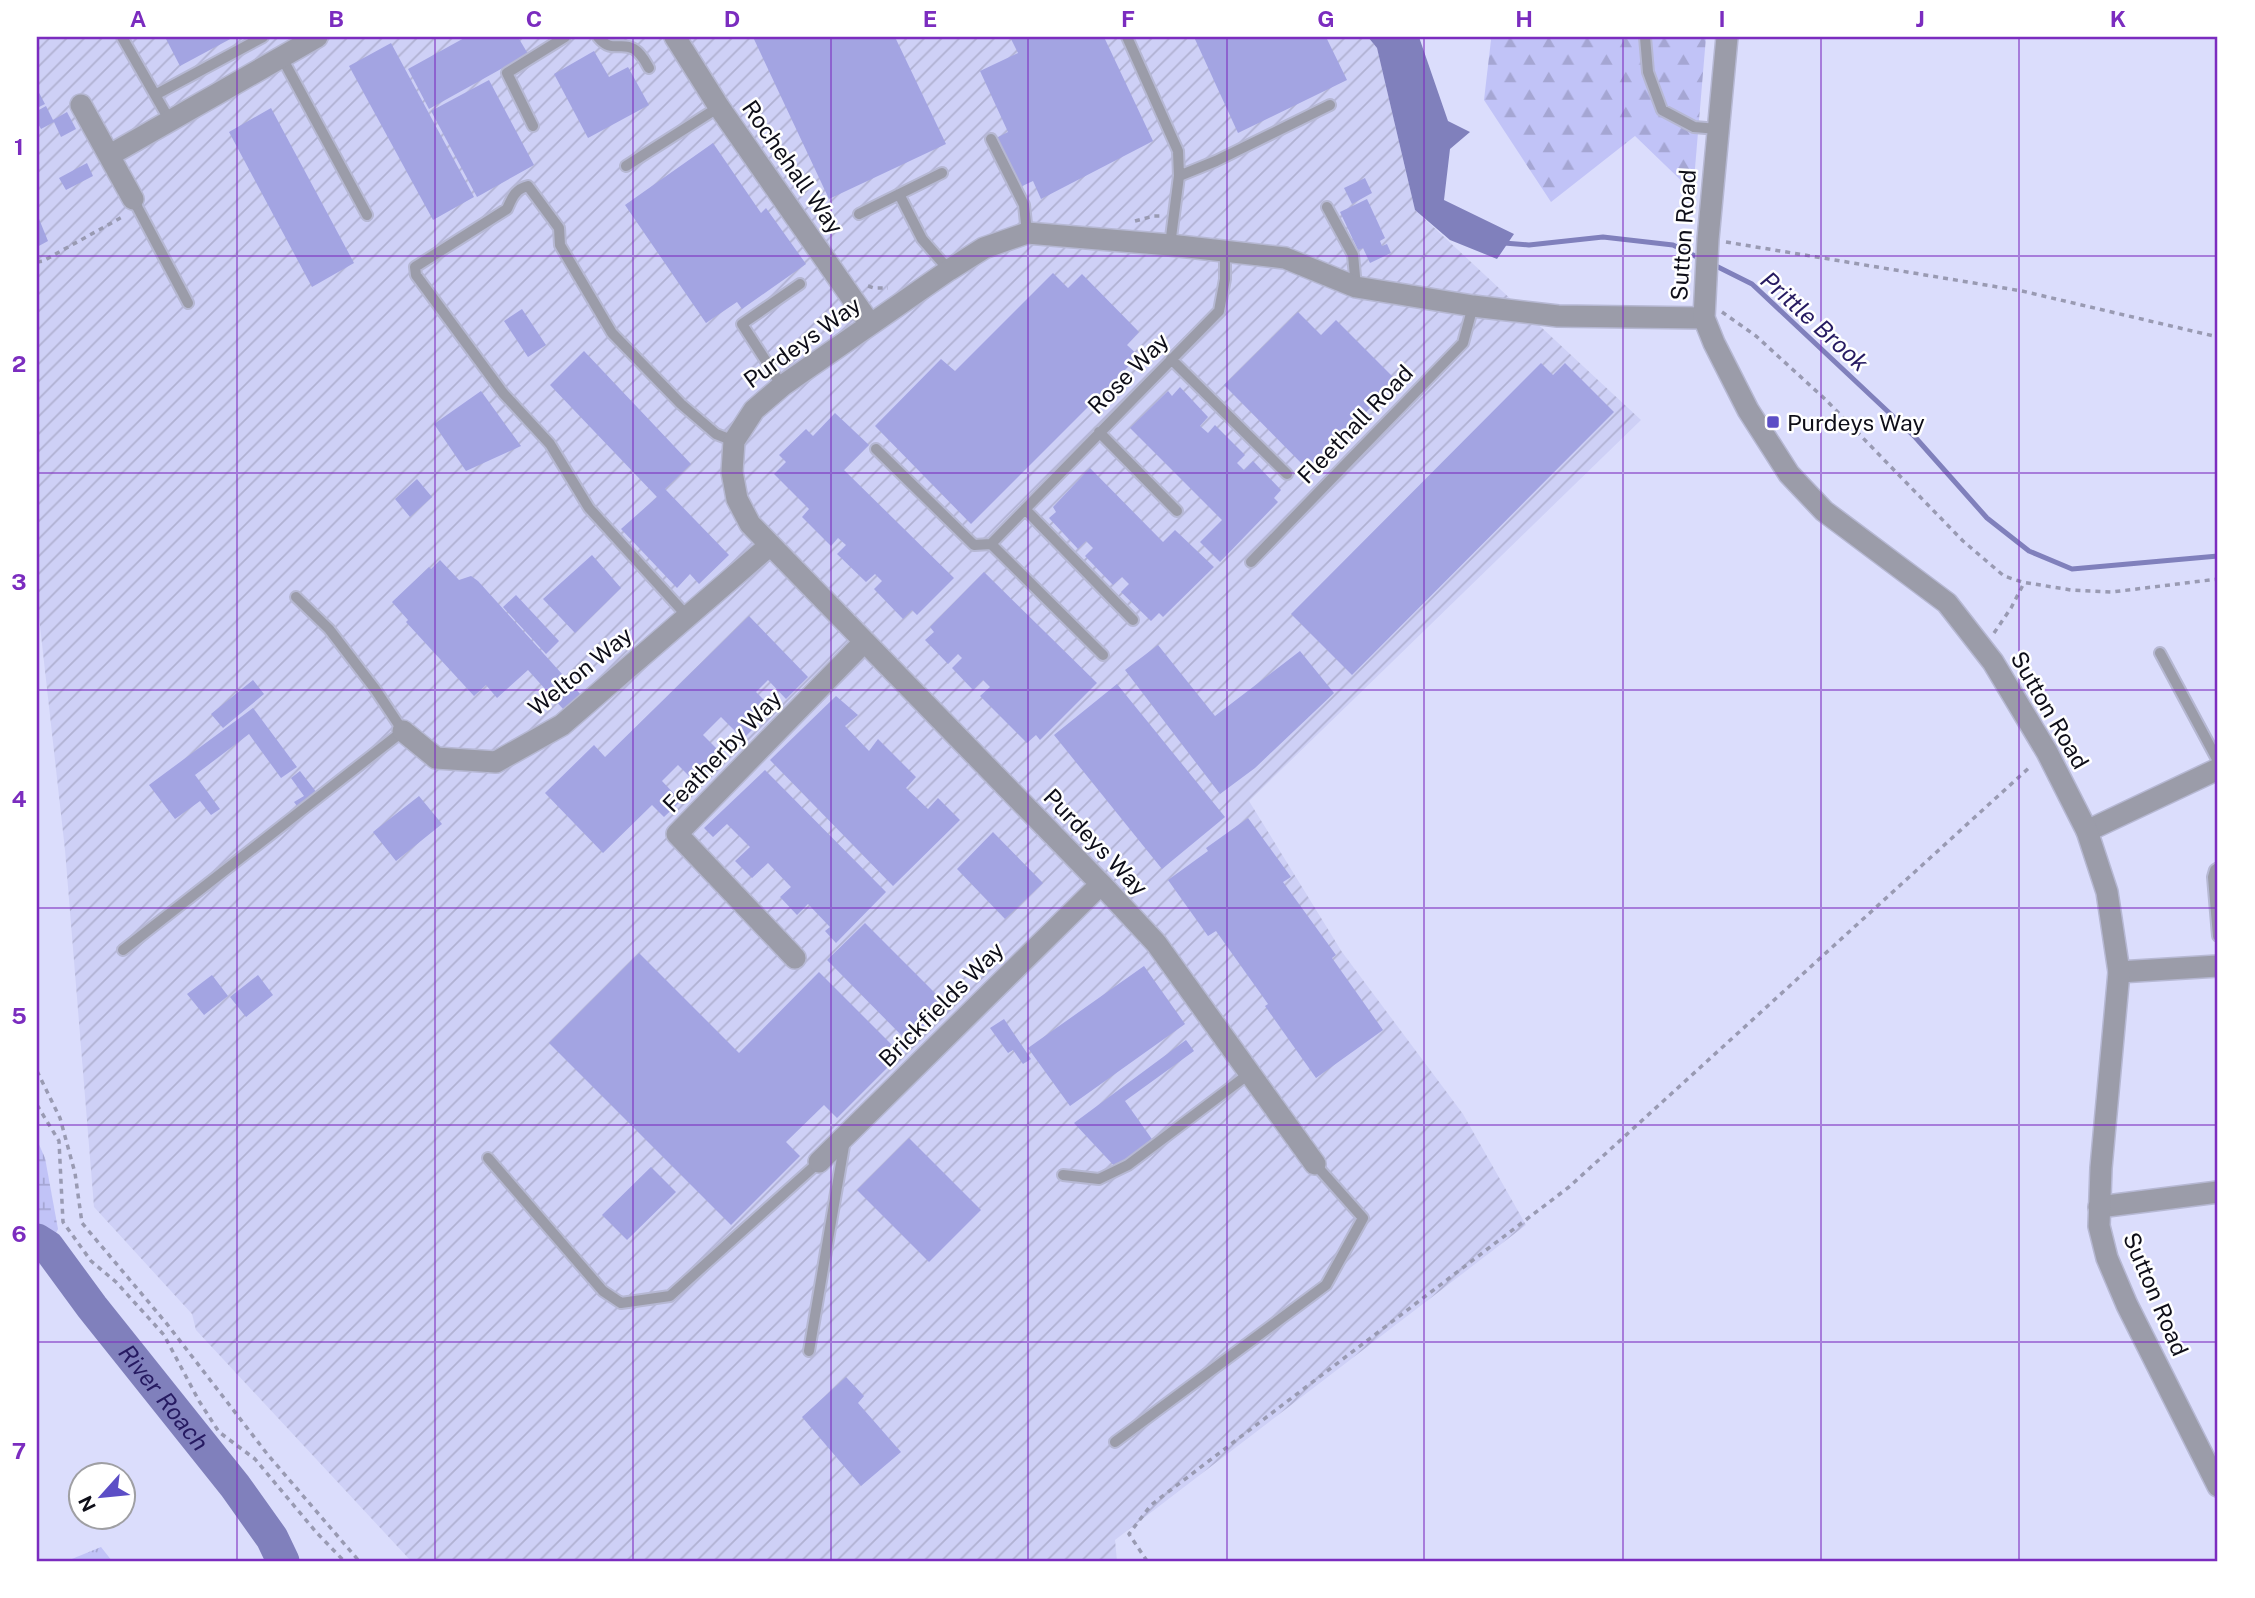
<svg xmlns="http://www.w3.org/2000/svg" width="2255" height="1598" font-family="'Public Sans',sans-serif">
  <defs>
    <pattern id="industrial-furrows" width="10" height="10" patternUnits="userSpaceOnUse" patternTransform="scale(1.75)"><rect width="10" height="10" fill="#ced0f6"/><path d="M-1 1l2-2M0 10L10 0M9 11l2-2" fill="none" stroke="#b0b1d2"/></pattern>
    <pattern id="forest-firs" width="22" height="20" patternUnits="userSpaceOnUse" patternTransform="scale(1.75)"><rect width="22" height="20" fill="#c1c3f7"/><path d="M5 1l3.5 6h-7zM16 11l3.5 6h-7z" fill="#a5a6d3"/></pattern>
    <pattern id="wetland-marsh" width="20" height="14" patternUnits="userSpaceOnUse" patternTransform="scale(1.75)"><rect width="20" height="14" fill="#c1c3f7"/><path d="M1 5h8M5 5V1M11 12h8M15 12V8" fill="none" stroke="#a5a6d3"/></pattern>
    <pattern id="park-tufts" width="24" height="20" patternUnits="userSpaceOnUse" patternTransform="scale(1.75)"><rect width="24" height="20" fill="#c1c3f7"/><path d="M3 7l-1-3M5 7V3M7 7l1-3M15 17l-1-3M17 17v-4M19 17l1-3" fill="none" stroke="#a5a6d3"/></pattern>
  </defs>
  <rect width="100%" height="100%" fill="#dbddfc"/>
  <path fill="url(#industrial-furrows)" d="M37 37H1368L1377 48 1415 210 1641 420 1249 801 1342 952 1463 1114 1526 1225 1115 1540 1117 1561H411L196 1330 192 1314 94 1207 65 850 37 599Z"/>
  <path fill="url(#forest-firs)" d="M1489 37H1706L1693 192 1635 136 1551 202 1484 100 1491 40Z"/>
  <path fill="url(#wetland-marsh)" d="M37 1140 45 1158 58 1229 37 1270Z"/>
  <path fill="url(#park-tufts)" d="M101 1547 112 1561H67Z"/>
  <path fill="#8080bc" d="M1368 37H1419L1448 121 1470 132 1450 149 1444 200 1514 234 1497 259 1450 240 1415 210 1377 48Z"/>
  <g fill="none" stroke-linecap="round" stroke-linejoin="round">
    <path stroke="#8080bc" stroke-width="5" d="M1504 243 1529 245 1603 237 1673 245 1703 260
      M1712 264 1752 284 1915 437 1987 518 2029 551 2072 569 2218 556"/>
    <path stroke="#8080bc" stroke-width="33" id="s1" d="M37 1240 48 1247 92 1307 235 1486 272 1538 283 1561"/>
  </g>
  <path fill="#a3a4e2" d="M165 37H234L180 66Z
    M466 37H518L528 54 429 109 408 69Z
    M753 37H895L946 144 829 199Z
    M1010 37H1104L1153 141 1041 199 1033 181 1018 188 994 139 1008 132 980 71 1018 53Z
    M1194 37H1326L1347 80 1238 133Z
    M391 43 474 197 433 220 349 66Z
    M594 51 609 77 628 67 649 105 588 138 554 74Z
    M489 80 534 165 477 197 431 111Z
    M37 89 45 104 37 108Z
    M46 106 53 120 67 112 76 129 61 137 54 122 41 129 37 122V111Z
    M271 108 354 263 312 287 229 132Z
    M713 143 761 213 766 208 806 264 742 309 737 302 706 323 625 205Z
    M87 163 93 176 66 190 59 178Z
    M1365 178 1372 193 1352 204 1344 188Z
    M1367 199 1385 238 1380 241 1382 246 1387 244 1391 253 1370 263 1363 248 1358 250 1340 212Z
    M37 214 48 241 37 247Z
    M1053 273 1068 288 1082 274 1139 332 1127 345 1139 356 971 524 875 426 941 359 955 371Z
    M522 309 546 345 528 357 504 321Z
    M1298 312 1321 335 1336 320 1397 381 1308 470 1224 385Z
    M584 351 691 464 665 489 729 555 699 584 690 574 677 588 621 529 657 497 550 385Z
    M1541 363 1553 375 1565 363 1614 412 1352 675 1291 614Z
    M1180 387 1208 417 1200 426 1208 433 1215 425 1245 455 1237 463 1244 470 1253 461 1281 490 1274 498 1278 502 1220 562 1200 542 1222 520 1130 428 1168 391 1172 396Z
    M481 391 521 446 466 471 434 424Z
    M835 413 869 445 844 470 954 578 917 615 912 610 903 619 874 589 882 581 875 574 866 582 837 554 846 545 838 538 831 546 802 517 809 509 774 474 786 462 779 455 806 429 813 436Z
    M1090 468 1163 542 1175 530 1214 567 1163 617 1159 613 1151 621 1121 592 1129 584 1122 577 1113 585 1085 556 1093 548 1086 541 1078 549 1049 518 1056 512 1053 507Z
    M417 479 432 497 410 517 395 499Z
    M592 555 621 588 575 633 543 599Z
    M440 560 459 580 471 576 478 581 581 695 564 710 528 670 497 698 486 685 474 696 406 622 408 620 392 602 429 567 431 569Z
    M984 572 1097 683 1040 740 1036 735 1027 743 980 696 990 687 983 680 973 690 952 668 962 658 958 654 948 664 925 640 934 632 930 627Z
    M516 595 559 641 546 654 503 607Z
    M749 616 808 677 786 699 768 680 756 692 773 709 743 739 721 717 703 735 724 756 696 783 678 765 662 781 681 801 664 817 652 805 603 853 545 793 594 745 605 757Z
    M1158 645 1215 716 1300 651 1334 693 1255 768 1220 794 1125 670Z
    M253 680 264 694 223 728 211 714Z
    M1117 684 1225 817 1162 869 1054 735Z
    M836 696 858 715 845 726 869 751 878 739 916 777 906 788 928 809 938 798 960 820 893 886 770 760Z
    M253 708 297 767 281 778 249 734 195 775 220 809 211 815 200 801 175 819 149 785Z
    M765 770 886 892 836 943 825 931 830 927 808 904 797 915 780 897 791 887 768 863 752 878 735 861 750 847 727 824 713 837 704 828Z
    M300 771 320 797 301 811 294 802 304 796 291 778Z
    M419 796 442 824 396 861 373 832Z
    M1248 818 1291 877 1283 882 1336 955 1332 958 1383 1030 1316 1078 1265 1006 1268 1004 1216 931 1208 936 1168 880 1208 851 1206 848Z
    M993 832 1043 883 1005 919 957 869Z
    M865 923 946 1004 908 1042 827 960Z
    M639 953 739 1053 819 972 901 1054 837 1118 824 1105 786 1142 800 1156 731 1225 549 1043Z
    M1144 966 1185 1024 1070 1106 1028 1048Z
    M212 975 228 996 204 1015 187 994Z
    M258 975 273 995 246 1017 230 997Z
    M1004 1019 1031 1059 1023 1064 1013 1050 1008 1053 990 1028Z
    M1186 1040 1194 1051 1125 1101 1154 1142 1118 1170 1074 1123Z
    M909 1138 981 1210 929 1262 857 1190Z
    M651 1167 676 1192 627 1240 602 1215Z
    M846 1377 864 1396 858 1403 901 1452 861 1486 802 1417Z"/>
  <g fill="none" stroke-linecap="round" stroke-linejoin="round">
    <defs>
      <path id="service" d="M122 37 170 121
        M598 37C612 54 620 41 634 49 641 53 645 61 649 68
        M1127 37 1178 151 1179 176 1170 245
        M1645 37 1648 72 1662 110 1694 127 1718 129
        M281 56 367 215
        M155 95 263 37
        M533 126 507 73 565 37
        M991 139 1024 205 1027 233
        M626 166 719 107
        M1179 176 1216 161 1330 105
        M899 194 922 239 949 270
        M133 199 188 303
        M1327 207 1353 255 1356 287
        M859 214 942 173
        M1171 359 1287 474
        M782 386 742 324 800 284
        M1099 432 1177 511
        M876 449 974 545 991 544 1219 311 1225 279V250
        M1025 509 1133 620
        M991 544 1103 655
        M1251 562 1463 343 1473 306
        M688 617 589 508 550 444 503 393 416 275 415 267 507 209C512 198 515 189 528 186L559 228 560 245 612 333 681 404 716 434 734 441
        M2160 653 2218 761
        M2218 868 2215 870 2213 877 2218 936
        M123 950 403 731 375 689 329 629 296 597
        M488 1158 603 1291 621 1303 670 1296 819 1162
        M1063 1175 1099 1179 1128 1165 1250 1073
        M809 1351 845 1140
        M1115 1442 1326 1285 1363 1218 1315 1164"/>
      <path id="minor" d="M675 37 719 107 870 324
        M81 105 133 199
        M110 155 317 37
        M403 731 436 758 496 762 562 725 769 546
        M2087 831 2218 769
        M795 958 677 834 864 642
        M2119 972 2218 966
        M819 1162 1101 884
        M1315 1164 1156 943 1101 884 750 524 737 499 732 472 734 441 754 410 782 386 949 270 984 248 1027 233 1170 245 1285 258 1356 287 1473 306 1558 316 1704 318
        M2099 1207 2218 1192"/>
      <path id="tertiary" d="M1727 37 1708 239 1704 318 1714 343 1748 410 1789 474 1824 511 1947 603 1993 662 2047 752 2087 831 2107 892 2119 972 2101 1168 2099 1226 2107 1258 2127 1305 2218 1486"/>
    </defs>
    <use href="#service" stroke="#b6b8d3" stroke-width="14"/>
    <use href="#minor" stroke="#b6b8d3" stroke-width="24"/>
    <use href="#tertiary" stroke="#b6b8d3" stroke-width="24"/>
    <path stroke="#999ab2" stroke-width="3.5" stroke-dasharray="5 5" stroke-linecap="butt" d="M1135 221 1154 216H1162
      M1726 242 2022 291 2218 337
      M37 262 43 261 124 216
      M868 286 874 288H888
      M1722 312 1756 336 1826 400 1963 541 2004 576 2022 582 2071 590 2112 592 2218 579
      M1994 633 2011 608 2024 583
      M37 1071 60 1118 75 1173 82 1223 167 1324 268 1455 359 1561
      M37 1105 59 1141 63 1222 91 1261 116 1282 164 1335 199 1401 219 1432 255 1459 316 1532 344 1561
      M1147 1561 1129 1534 1151 1505 1569 1187 2031 766"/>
    <use href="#service" stroke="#9b9ca9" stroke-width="10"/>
    <use href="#minor" stroke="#9b9ca9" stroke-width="21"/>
    <use href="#tertiary" stroke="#9b9ca9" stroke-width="21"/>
  </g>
  <path fill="none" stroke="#7b2cbf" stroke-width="2" stroke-opacity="0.55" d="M237 37V1561M435 37V1561M633 37V1561M831 37V1561M1028 37V1561M1227 37V1561M1424 37V1561M1623 37V1561M1821 37V1561M2019 37V1561M37 256H2218M37 473H2218M37 690H2218M37 908H2218M37 1125H2218M37 1342H2218"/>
  <rect fill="#5c4ec6" stroke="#fff" stroke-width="2.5" x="1766" y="415" width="14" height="14" rx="3.5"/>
  <g text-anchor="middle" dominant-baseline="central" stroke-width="5" stroke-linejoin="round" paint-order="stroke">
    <g font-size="23" fill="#0e0e18" stroke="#fff">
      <text transform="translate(793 167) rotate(55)">Rochehall Way</text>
      <text transform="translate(1683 235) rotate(-86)">Sutton Road</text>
      <text transform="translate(802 342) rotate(-36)">Purdeys Way</text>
      <text transform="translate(1128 373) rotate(-45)">Rose Way</text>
      <text transform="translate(1355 424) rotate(-46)">Fleethall Road</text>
      <text transform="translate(580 671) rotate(-39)">Welton Way</text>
      <text transform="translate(2050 710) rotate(60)">Sutton Road</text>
      <text transform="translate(722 751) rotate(-46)">Featherby Way</text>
      <text transform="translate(1096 842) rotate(46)">Purdeys Way</text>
      <text transform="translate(941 1004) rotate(-45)">Brickfields Way</text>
      <text transform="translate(2156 1294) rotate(67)">Sutton Road</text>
    </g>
    <g font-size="23" fill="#0e0e18" stroke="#fff" text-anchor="start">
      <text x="1787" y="422">Purdeys Way</text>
    </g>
    <g font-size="24" font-style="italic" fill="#261a61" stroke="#fff">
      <text transform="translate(1815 321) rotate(42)">Prittle Brook</text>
      <text stroke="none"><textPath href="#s1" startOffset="203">River Roach</textPath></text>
    </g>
  </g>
  <rect width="2255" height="1598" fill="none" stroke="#ffffff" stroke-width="77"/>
  <g transform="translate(102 1496) rotate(243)"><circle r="33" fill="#ffffff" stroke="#9f9fa3" stroke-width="2"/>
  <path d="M0-5L12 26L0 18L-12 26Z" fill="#5c4ec6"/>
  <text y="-10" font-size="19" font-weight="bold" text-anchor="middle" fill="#0e0e18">N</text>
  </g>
  <rect x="38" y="38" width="2178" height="1522" fill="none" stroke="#7b2cbf" stroke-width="2.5"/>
  <g font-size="23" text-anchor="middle" font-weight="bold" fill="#7b2cbf">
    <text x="138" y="27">A</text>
    <text x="336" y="27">B</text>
    <text x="534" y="27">C</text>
    <text x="732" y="27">D</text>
    <text x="930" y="27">E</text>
    <text x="1128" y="27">F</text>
    <text x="1326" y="27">G</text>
    <text x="1524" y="27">H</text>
    <text x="1722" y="27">I</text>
    <text x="1920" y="27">J</text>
    <text x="2118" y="27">K</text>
    <text x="19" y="155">1</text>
    <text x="19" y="372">2</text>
    <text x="19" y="590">3</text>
    <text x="19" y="807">4</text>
    <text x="19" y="1024">5</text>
    <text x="19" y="1242">6</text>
    <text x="19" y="1459">7</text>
  </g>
</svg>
